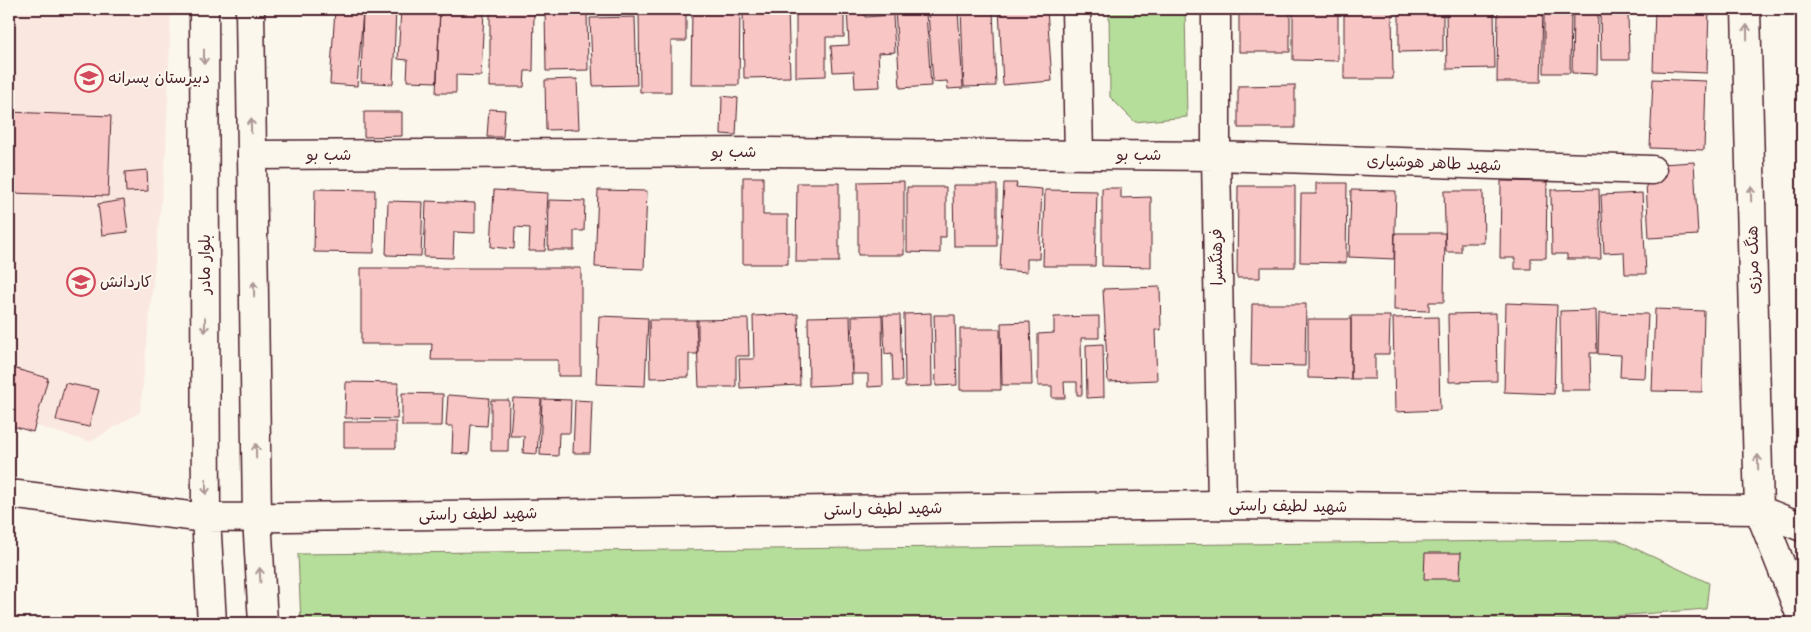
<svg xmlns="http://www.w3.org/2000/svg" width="1811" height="632" font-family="'Comic Neue','Playpen Sans Arabic',sans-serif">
  <rect width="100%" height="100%" fill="#fbf7ec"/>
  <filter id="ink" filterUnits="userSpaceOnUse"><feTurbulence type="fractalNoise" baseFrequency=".02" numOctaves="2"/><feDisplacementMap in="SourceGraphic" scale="10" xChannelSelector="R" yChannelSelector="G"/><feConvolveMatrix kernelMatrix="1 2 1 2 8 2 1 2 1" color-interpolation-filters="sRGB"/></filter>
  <g filter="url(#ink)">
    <path fill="#fae8e0" d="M9 9H171L166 152 140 412 90 442 9 418Z"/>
    <path fill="#b5de9b" stroke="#807e63" d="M1109 9H1185L1187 117 1135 122 1110 97Z
      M1617 540 1709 583 1706 609 1526 623H301L298 554Z"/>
    <path fill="#f7c6c5" stroke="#4a1f2b" d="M335 9 363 11 357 86 330 84Z
      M363 9H396L393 84 361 82Z
      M401 9 440 10 437 82 407 81 408 60 398 59Z
      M440 9 484 10 481 76 456 75V93H436Z
      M545 9H587L588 70 546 71Z
      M692 9H740L739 85H691Z
      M743 9H788L790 77 744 78Z
      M796 9H844V37H826V76L796 77Z
      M847 9H864L865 17 893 15 895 52 878 53 880 87 855 88 854 71 833 72 831 46 849 45Z
      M895 9H913V14L926 13 931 86 900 88Z
      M961 9H993L996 86 964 87Z
      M999 9H1047L1052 81 1003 85Z
      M1239 9H1290V52H1239Z
      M1293 9H1338V61L1293 60Z
      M1344 9H1392L1393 79H1344Z
      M1399 9H1443V51L1399 52Z
      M1446 9H1494L1495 68 1447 69Z
      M1498 9H1543L1541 82H1497Z
      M1573 9H1590V11L1598 12 1597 74 1572 73Z
      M1655 9H1709L1707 73 1653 71Z
      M490 10 534 11 533 71H525L524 87H490Z
      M958 10 963 88 948 89 947 81 933 82 928 12Z
      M1544 10H1571L1570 73H1544Z
      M1628 10 1629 60H1601L1600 11Z
      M639 14H686V41H671V92H640Z
      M635 17 637 85 593 86 590 18Z
      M577 79 579 129 546 130 545 80Z
      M1653 79 1706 81 1704 150 1650 148Z
      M1295 85V128H1238V86Z
      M722 96 738 98 736 135 721 134Z
      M489 109 505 110 503 137H487Z
      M9 112 111 116 108 196 9 193Z
      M364 112H402V136L364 137Z
      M1694 162 1698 235 1649 238 1645 165Z
      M147 170 148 191 126 192 125 172Z
      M743 177H763V215H788V264H743Z
      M904 181V255H858V182Z
      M1501 181 1547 182 1546 258H1531V269H1515V258H1500Z
      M797 183H839V262H796Z
      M1004 183H1017L1016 187 1042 189 1039 259H1027V272L1000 270Z
      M1316 183H1347L1346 263 1300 262 1301 194H1316Z
      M953 185H997V246H954Z
      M1238 186H1295V267H1260V278H1237Z
      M907 187H946V237H940V253L907 252Z
      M1102 188H1121V198L1151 197V267L1102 266Z
      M315 189 375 190 374 253 314 252Z
      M1599 189 1601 259H1567V254H1552L1551 190Z
      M494 190 548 193 545 251H529L530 228 515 227 514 249 491 247Z
      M598 190 647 191 644 269 595 267Z
      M1045 190 1097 191 1095 266H1043Z
      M1351 190 1396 191 1394 259 1349 257Z
      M1444 191H1483L1484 243H1461V252H1446Z
      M1642 193 1646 274H1625L1624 252 1604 253 1601 195Z
      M124 200 128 232 102 235 98 204Z
      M549 200 585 201 584 231H574V250H548Z
      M388 201 423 202 421 256 386 255Z
      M426 201 475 203V233L454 232 453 258 424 257Z
      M1395 233H1445L1444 302H1429V311L1394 310Z
      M361 268H581V376H558V360H431L432 344H361Z
      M1160 287 1161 330H1155L1157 380 1108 382 1103 289Z
      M1506 303 1557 305 1554 394 1504 392Z
      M1252 304H1306L1305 366 1251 365Z
      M1655 309 1704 311 1702 392 1652 391Z
      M1596 310 1597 353H1590L1591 390H1561L1560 311Z
      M931 313 932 386 905 387 904 314Z
      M1496 313 1497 381 1449 382 1448 314Z
      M1599 313 1648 314 1645 378 1620 377 1621 355 1598 354Z
      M798 314 800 385 740 388 739 359H754L753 316Z
      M882 315 883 386 868 387V374H853L852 316Z
      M883 315H900L902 381H893L892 353 885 354Z
      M934 315H955L957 385 936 386Z
      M599 316 648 318 645 386 596 384Z
      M850 316 852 384 809 386 808 317Z
      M1099 316V338H1081L1082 395H1077V382H1064L1065 398H1052V386H1038V334L1054 333V317Z
      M1351 316H1390L1389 354H1375V379H1351Z
      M1438 317 1440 410 1395 412 1393 318Z
      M748 319 749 356H736V387H699L696 320Z
      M1308 319H1351V379L1308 378Z
      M649 320H698V354H689V377L650 378Z
      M1030 322 1032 385H1002L1001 323Z
      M960 329H1000L1001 390H960Z
      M1103 344 1104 397 1087 398 1086 345Z
      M9 367 48 378 33 432 9 425Z
      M346 382 398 383 397 419 345 418Z
      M65 383 99 390 89 427 56 420Z
      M402 393 443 394 442 426H402Z
      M448 395 489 398 487 426 471 425 469 454 452 453 453 426H446Z
      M513 398 541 399 537 454 523 453 524 436H510Z
      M542 399 571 400 570 433H559L558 456 540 455Z
      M491 400H509L508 451H491Z
      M575 400 592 401 590 453H573Z
      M344 422H396V448H344Z
      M1425 553H1461L1460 579H1424Z"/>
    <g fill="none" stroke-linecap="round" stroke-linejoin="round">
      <defs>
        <path id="street" d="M1076 9 1079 155
          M1216 9V156L1222 505
          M252 155 766 152 1216 156 1652 170"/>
        <path id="secondary" d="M204 9 206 518 212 623
          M250 9 257 517 263 623
          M1746 9 1759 510 1799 611 1801 623
          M9 494 206 518 1222 505 1759 510 1802 527"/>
      </defs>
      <use href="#street" stroke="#4a1f2b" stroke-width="31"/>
      <use href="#secondary" stroke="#4a1f2b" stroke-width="31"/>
      <use href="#street" stroke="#fbf7ec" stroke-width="28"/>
      <use href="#secondary" stroke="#fbf7ec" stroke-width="28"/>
    </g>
    <defs><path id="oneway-shaft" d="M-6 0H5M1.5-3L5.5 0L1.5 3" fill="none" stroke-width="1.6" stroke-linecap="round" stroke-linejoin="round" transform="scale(1.25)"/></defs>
    <g stroke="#ab9695">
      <use href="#oneway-shaft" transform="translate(1747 32) rotate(-91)"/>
      <use href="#oneway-shaft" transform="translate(204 57) rotate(90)"/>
      <use href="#oneway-shaft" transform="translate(251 126) rotate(-91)"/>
      <use href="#oneway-shaft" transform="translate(1751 194) rotate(-91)"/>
      <use href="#oneway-shaft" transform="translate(254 289) rotate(-91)"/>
      <use href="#oneway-shaft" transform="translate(205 325) rotate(90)"/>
      <use href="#oneway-shaft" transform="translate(256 451) rotate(-91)"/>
      <use href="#oneway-shaft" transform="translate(1758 462) rotate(-91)"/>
      <use href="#oneway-shaft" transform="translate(206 487) rotate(90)"/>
      <use href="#oneway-shaft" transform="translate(260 575) rotate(-93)"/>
    </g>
  </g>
  <defs>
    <symbol id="school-ring" viewBox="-11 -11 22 22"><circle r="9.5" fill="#fbf7ec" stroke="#d1495b" stroke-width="1.5"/><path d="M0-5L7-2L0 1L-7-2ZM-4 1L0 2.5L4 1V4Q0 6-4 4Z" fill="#d1495b"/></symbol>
  </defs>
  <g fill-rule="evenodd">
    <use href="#school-ring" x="73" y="62" width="32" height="32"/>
    <use href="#school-ring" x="65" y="266" width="32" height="32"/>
  </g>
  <g text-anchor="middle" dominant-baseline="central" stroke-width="4" stroke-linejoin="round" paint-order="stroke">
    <g font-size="16" fill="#4a1f2b" stroke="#fbf7ec" text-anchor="start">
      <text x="108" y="78">دبیرستان پسرانه</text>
      <text x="100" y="282">کاردانش</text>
    </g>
    <g font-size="16" fill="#4a1f2b" stroke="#fbf7ec">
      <text x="734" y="152">شب بو</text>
      <text x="329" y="155">شب بو</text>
      <text x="1139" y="155">شب بو</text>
      <text transform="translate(1434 163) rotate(2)">شهید طاهر هوشیاری</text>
      <text transform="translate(1217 257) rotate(-91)">فرهنگسرا</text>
      <text transform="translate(1753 260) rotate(-91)">هنگ مرزی</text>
      <text transform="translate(205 264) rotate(-90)">بلوار مادر</text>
      <text transform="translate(1288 506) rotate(1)">شهید لطیف راستی</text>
      <text transform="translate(883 509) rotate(-1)">شهید لطیف راستی</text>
      <text transform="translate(478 514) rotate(-1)">شهید لطیف راستی</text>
    </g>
  </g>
  <rect width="1811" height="632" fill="none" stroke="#fbf7ec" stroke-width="30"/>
  <rect x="15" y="15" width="1781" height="602" fill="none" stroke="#4a1f2b" stroke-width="2" filter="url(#ink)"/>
</svg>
